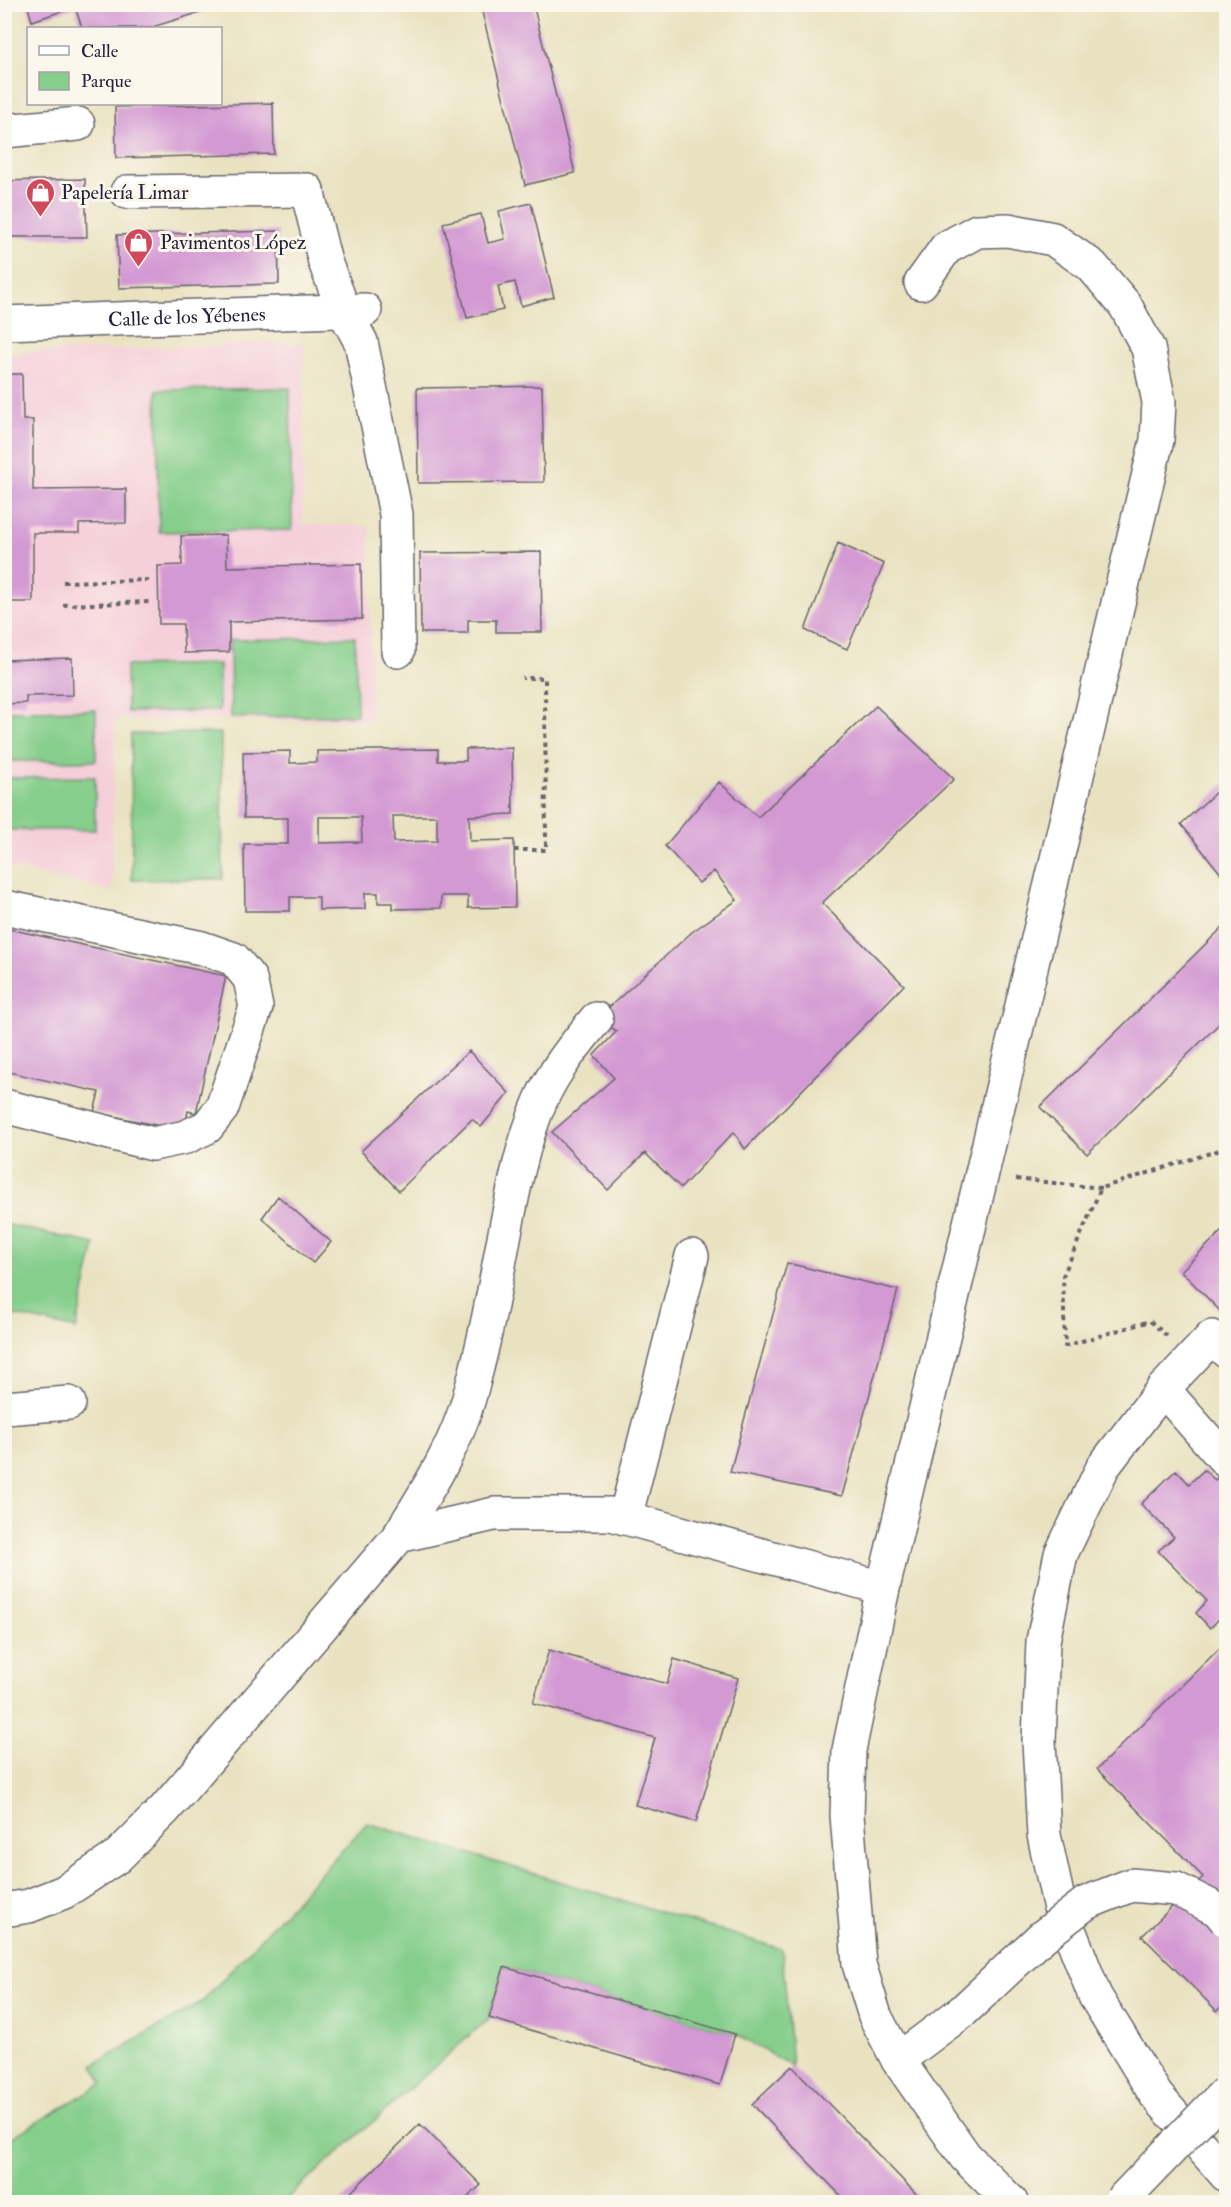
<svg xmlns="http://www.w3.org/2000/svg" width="1231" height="2207" font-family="'IM FELL Double Pica',serif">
  <rect width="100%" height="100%" fill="#fbf7ec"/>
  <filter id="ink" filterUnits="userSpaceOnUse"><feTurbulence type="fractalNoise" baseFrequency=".0167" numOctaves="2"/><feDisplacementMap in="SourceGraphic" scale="12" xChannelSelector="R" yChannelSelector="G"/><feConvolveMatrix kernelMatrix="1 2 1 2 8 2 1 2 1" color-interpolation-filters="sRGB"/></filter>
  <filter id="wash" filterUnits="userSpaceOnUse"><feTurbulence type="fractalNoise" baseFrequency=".008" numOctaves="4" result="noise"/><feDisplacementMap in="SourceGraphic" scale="24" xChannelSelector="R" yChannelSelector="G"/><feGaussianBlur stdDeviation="1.35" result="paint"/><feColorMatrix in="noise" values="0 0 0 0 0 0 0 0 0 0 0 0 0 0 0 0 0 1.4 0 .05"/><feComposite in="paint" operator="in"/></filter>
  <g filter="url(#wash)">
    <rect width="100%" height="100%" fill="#e9e2c1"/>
    <path fill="#f5cfda" d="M304 343 303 525 370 526 371 720H115L112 891 5 866 4 353Z"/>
    <path fill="#85ce8b" stroke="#547863" stroke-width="1.5" d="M290 388 292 530 159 532 157 390Z
      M355 637 357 715 231 718 230 640Z
      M219 664V711L127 712 126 666Z
      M96 710V761H5V711Z
      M221 733 223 879 132 880 131 734Z
      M95 777V830H5V778Z
      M5 1224 95 1244 76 1329 5 1313Z
      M367 1823 782 1949 792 2066 735 2034 504 1967 489 2018 283 2202H5L4 2142 103 2083 93 2065 203 2001Z"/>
    <g id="blocks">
      <path fill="#d399d3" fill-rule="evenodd" d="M27 4 81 6 224 5 149 28H82L75 7 32 21Z
        M480 4H533L575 173 525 185Z
        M273 103 274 154 116 158 115 107Z
        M85 179 87 237H4V181Z
        M531 203 554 297 521 306 515 282 498 286 503 310 467 318 443 223 481 214 488 243 505 239 499 211Z
        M278 231 279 284 119 288 117 235Z
        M4 374H22L23 420H33V490L126 489V523L79 524V533H33V602H4Z
        M542 386 544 482 418 483 417 388Z
        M226 535 227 567 361 564 362 619 229 622V652L184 653 183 624H159L158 566 182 565 181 536Z
        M838 543 884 564 847 649 805 630Z
        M541 552 542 632H496V620H468V633H421L420 553Z
        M72 658 73 695 26 696V703L4 704V660Z
        M876 706 954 779 822 903 904 985 745 1149 734 1132 681 1188 645 1153 608 1190 552 1132 614 1078 594 1055 617 1031 596 1019 692 932 737 900 714 871 699 883 665 846 719 782 758 817Z
        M512 748 513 814 469 816 470 841 514 840 515 907 468 908V896H441V908L393 909V903H378V893H365V909L319 910V897H290V911H245L244 844H288V818H244L243 752 290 751V763L317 762V751L438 749V761H466V749ZM393 816H437V841L394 842ZM319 817H361L362 842 319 843Z
        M1226 783V880L1181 824Z
        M1226 924V1017L1087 1154 1040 1107Z
        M4 928 226 976 196 1113 188 1111 184 1131 94 1112 99 1092 4 1071Z
        M469 1051 509 1093 481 1127 472 1119 399 1191 361 1151Z
        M278 1196 331 1242 313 1263 262 1218Z
        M1226 1227V1317L1181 1271Z
        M787 1263 898 1290 842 1496 730 1472Z
        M1226 1469V1622L1221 1617 1210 1628 1196 1613 1207 1601 1158 1551 1174 1537 1141 1504 1176 1470 1189 1484 1204 1470 1215 1480Z
        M1226 1642V2002L1217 2011 1142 1936 1203 1877 1097 1769Z
        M549 1650 667 1684 674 1659 738 1678 696 1822 635 1805 655 1738 533 1703Z
        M504 1967 735 2034 720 2085 489 2018Z
        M792 2066 924 2202H847L752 2104Z
        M420 2124 481 2185 463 2202H341Z"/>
    </g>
  </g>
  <g filter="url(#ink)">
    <use href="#blocks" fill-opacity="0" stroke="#68656a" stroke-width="1.5"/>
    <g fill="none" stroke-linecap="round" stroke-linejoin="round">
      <defs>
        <g id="minor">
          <path d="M4 131 78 124"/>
          <path d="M127 192 307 190 325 262 344 311 361 342 396 514 398 651"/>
          <path d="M921 283 946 248 977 231 1008 230 1053 239 1092 266 1125 305 1148 348 1159 402 1157 440 883 1588 849 1750 847 1815 859 1964 875 2016 898 2060 965 2156 1011 2202"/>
          <path id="s1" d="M4 323 365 310"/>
          <path d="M4 907 202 948 234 959 250 979 256 1007 222 1108 207 1127 186 1137 153 1144 4 1106"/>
          <path d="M1226 1351 1212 1337 1163 1389 1103 1467 1061 1554 1043 1641 1039 1741 1044 1835 1059 1904 1095 1996 1156 2095 1226 2175"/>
          <path d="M1163 1389 1226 1461"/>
          <path d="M4 1408 69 1403"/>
          <path d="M625 1518 692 1256"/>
          <path d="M399 1536C426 1492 455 1448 469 1398 484 1345 494 1292 504 1238 513 1192 522 1144 540 1102 554 1070 575 1045 596 1019"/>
          <path d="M4 1910 29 1906 64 1892 117 1857 165 1809 399 1536 494 1514H611L883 1588"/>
          <path d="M898 2060 963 2011"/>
        </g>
      </defs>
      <use href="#minor" stroke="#68656a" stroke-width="36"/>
      <path stroke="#68656a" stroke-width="4" stroke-dasharray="4.5 4.5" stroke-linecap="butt" d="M63 582 151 580
        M63 605 150 602
        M514 850H546L545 678H522
        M1016 1179 1101 1188
        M1167 1336 1150 1321 1065 1346 1063 1276 1101 1188 1226 1148"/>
      <use href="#minor" stroke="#fff" stroke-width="33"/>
      <defs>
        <path id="minor-bridge" d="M963 2011 1042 1937 1086 1903 1131 1885 1176 1889 1218 1910 1226 1920
          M1120 2202 1226 2092"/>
      </defs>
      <use href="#minor-bridge" stroke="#68656a" stroke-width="36" stroke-linecap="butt"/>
      <use href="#minor-bridge" stroke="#fff" stroke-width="33"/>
    </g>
  </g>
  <defs>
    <symbol id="shop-pin" viewBox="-11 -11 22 30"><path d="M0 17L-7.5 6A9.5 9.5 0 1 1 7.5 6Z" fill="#d1495b" stroke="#fbf7ec"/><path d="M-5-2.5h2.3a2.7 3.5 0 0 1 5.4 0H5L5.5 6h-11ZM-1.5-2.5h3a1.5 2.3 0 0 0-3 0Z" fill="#fff"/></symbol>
  </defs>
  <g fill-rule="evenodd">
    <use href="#shop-pin" x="24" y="176" width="33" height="45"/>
    <use href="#shop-pin" x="122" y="226" width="33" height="45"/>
  </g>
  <g text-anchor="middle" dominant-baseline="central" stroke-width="6" stroke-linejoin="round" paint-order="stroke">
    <g font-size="20" fill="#22223b" stroke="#fbf7ec" text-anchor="start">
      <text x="61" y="192">Papelería Limar</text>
      <text x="160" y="242">Pavimentos López</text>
    </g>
    <g font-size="20" fill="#22223b" stroke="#fbf7ec">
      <text stroke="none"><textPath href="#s1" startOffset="183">Calle de los Yébenes</textPath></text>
    </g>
  </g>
  <rect width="1231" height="2207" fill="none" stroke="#fbf7ec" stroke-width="24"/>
  <rect x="27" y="27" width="195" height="78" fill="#fbf7ec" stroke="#a4a2a5" stroke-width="1.5"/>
  <rect x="39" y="46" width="30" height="9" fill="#ffffff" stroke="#a4a2a5" stroke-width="1.5"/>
  <text x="81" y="57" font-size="18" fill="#22223b">Calle</text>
  <rect x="39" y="72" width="30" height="18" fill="#85ce8b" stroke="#a4a2a5" stroke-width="1.5"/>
  <text x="81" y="87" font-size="18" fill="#22223b">Parque</text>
</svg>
